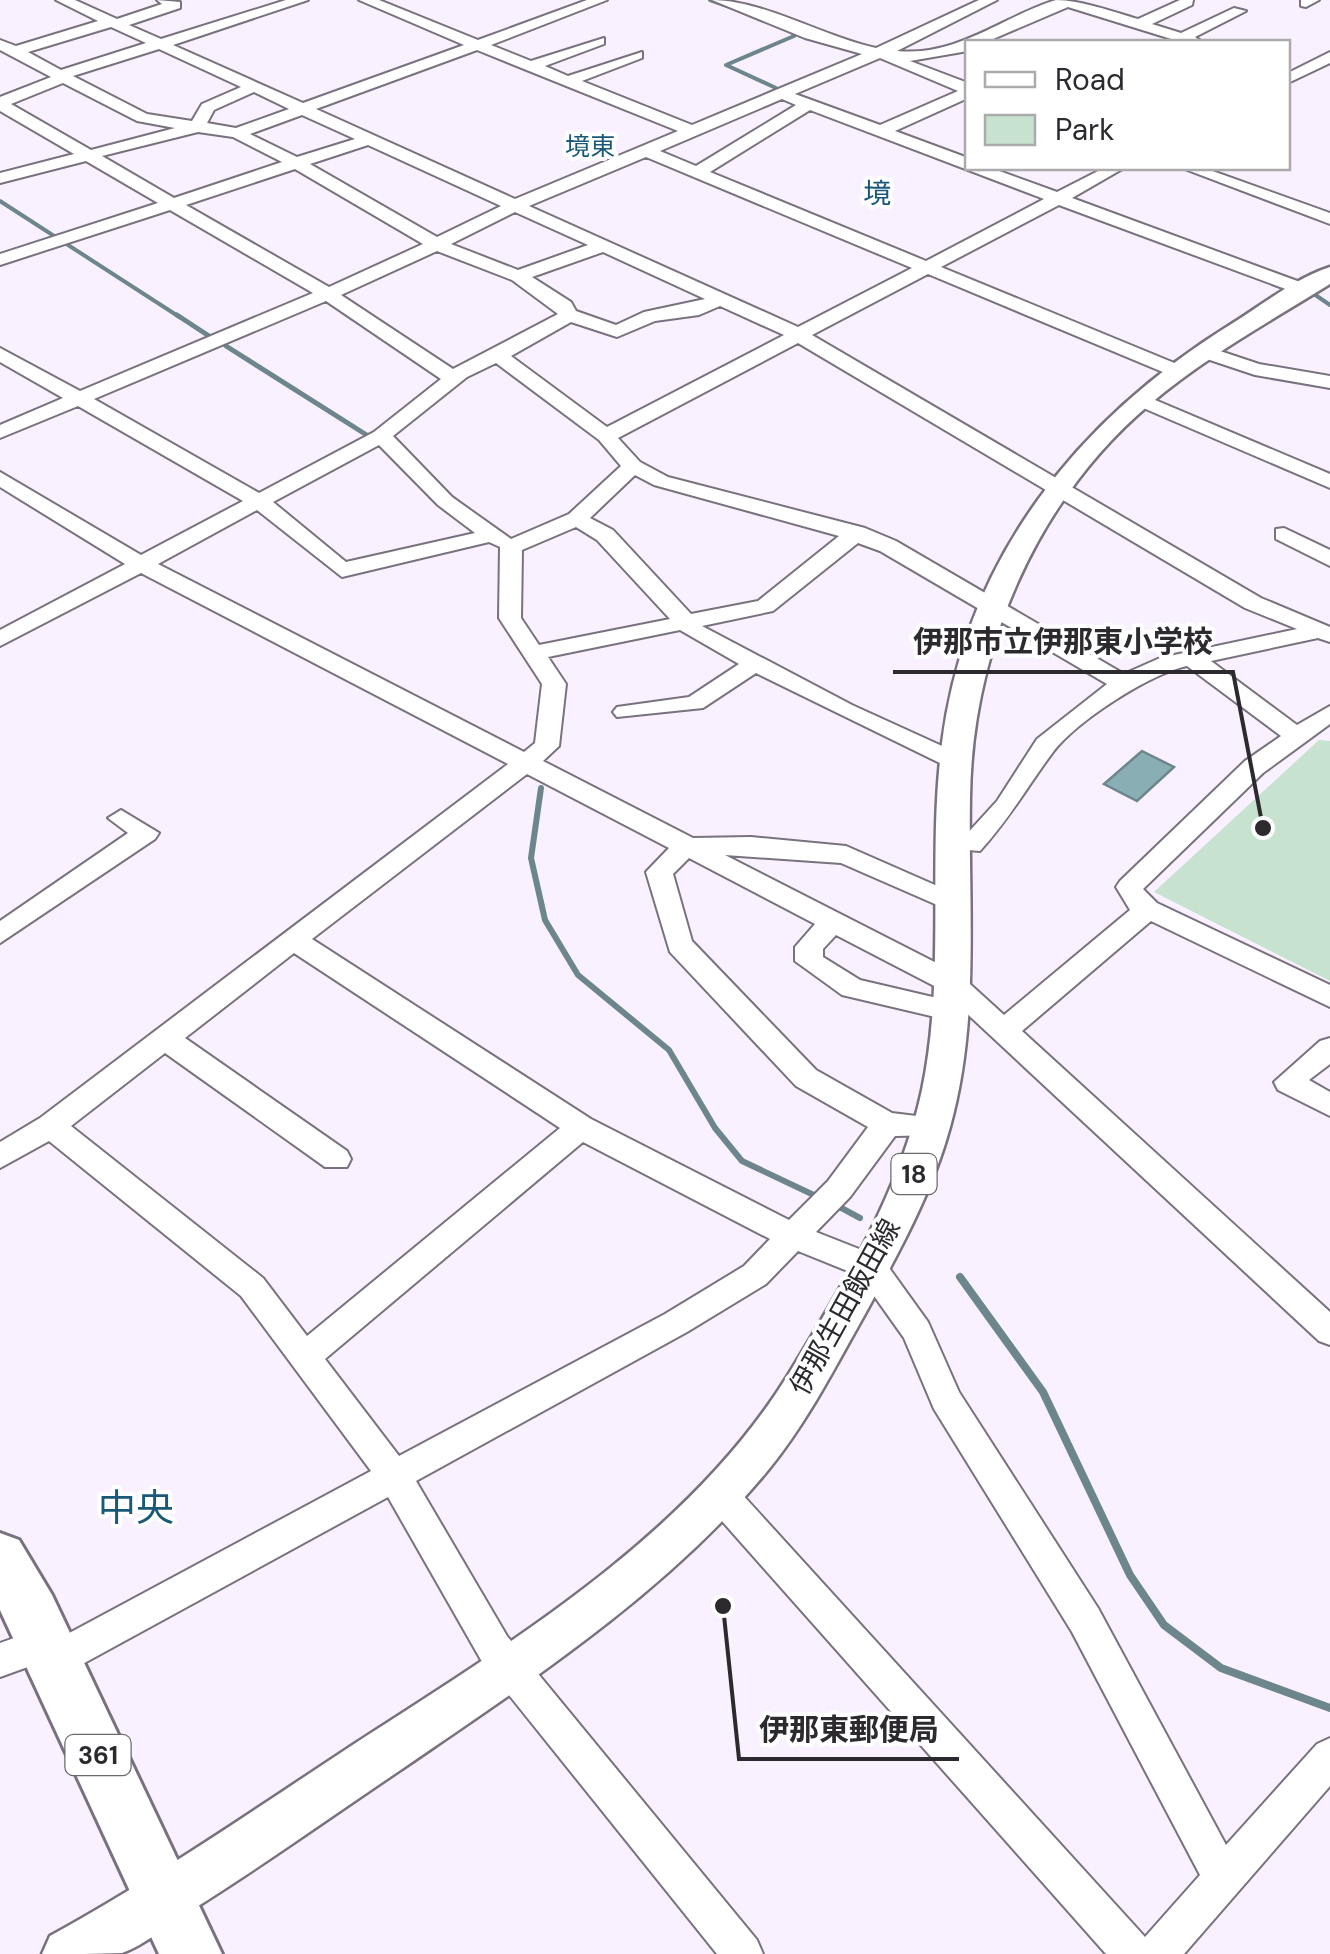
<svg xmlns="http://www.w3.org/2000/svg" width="1330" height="1954" font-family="'DM Sans','Noto Sans JP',sans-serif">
  <rect width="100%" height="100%" fill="#f9f1ff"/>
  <path fill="#c7e2ce" d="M1319 740 1330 741V981L1154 892Z"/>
  <path fill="#89aeb4" stroke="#6d868c" stroke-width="2.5" d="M1142 751 1174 767 1137 801 1104 784Z"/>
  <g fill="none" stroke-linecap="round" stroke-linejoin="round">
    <path stroke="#6d868c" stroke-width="4" d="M710 0 733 8
      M776 88 726 65 794 36 791 29
      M0 201 181 318
      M1314 294 1330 305"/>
    <path stroke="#6d868c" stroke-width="5" d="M177 315 209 336
      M226 346 373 439"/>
    <path stroke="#6d868c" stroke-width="6" d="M541 788 531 858 545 920 578 975 669 1050 715 1128 742 1161 818 1197
      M834 1204 860 1218"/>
    <path stroke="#6d868c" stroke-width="8" d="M960 1277 1043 1392 1130 1575 1164 1625 1221 1668 1330 1708"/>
    <defs>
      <path id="minor" d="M56 0H75L117 19 162 4 157 0 180 2V8L129 25 161 39 286 0H308L173 45 303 103 464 45 359 0H379L478 40 587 0H607L491 45 531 61 604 38V44L545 66 568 76 642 52V58L582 81 692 125 862 54 805 38 712 0C763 0 824 37 876 48L979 0H997L897 51C958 57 1005 15 1056 0 1080 0 1114 12 1138 19L1180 0H1193L1192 5 1152 24 1181 33 1234 8 1246 11 1195 37 1202 42H1181L1068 7 986 42H968V51L910 61 968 83V98L895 131 968 158V168H991L1057 192 1104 168H1124L1072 198 1311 286V294H1299L1059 205 941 267 1184 367V375H1170L928 274 812 335 1261 598 1330 627V642L1318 638 1211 661 1297 725 1330 706V724L1263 773 1143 889 1157 903 1330 985V1007L1151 921 1022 1031 1330 1312V1345L1319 1341 961 1008 958 1017 948 1020 842 995 795 961V947L815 924 689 858 673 874 692 941 816 1070 892 1113 941 1119 946 1127 941 1135 895 1136 850 1197 816 1232 882 1258 928 1322 959 1392 1098 1608 1226 1845 1317 1744 1330 1738V1786L1184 1954H1106L706 1503 701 1492 706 1481 718 1477 730 1481 1145 1937 1200 1875 1072 1632 934 1409 904 1338 860 1276 798 1251 766 1284 687 1332 416 1481 507 1636 757 1940 763 1954H717L481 1660 388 1497 66 1673 53 1678 40 1673 36 1664 0 1677V1643L45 1627 60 1638 371 1471 241 1296 49 1141 0 1168V1142L40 1118 508 764 141 573 0 646V630L125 564 0 487V472L141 555 243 501 78 406 0 438V425L63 398 0 362V348L80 391 313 293 170 210 0 265V254L158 203 86 161 0 183V173L74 154 0 111V97L51 77 0 50V40L16 46 98 21ZM111 27 146 43 61 70 28 52ZM159 49 241 87 202 104 192 121 147 114 73 76ZM477 50 678 131 515 199 316 109ZM880 58 958 91 880 125 795 94ZM63 83 137 121 175 128 91 150 11 104ZM254 92 289 109 236 128 207 123 214 110ZM782 99 796 105 696 166 660 151ZM810 110 1044 199 926 261 710 172ZM302 115 355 139 297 157 250 134ZM198 132 233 137 282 162 174 198 102 156ZM368 145 501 206 437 237 310 164ZM646 157 912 268 798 327 529 206ZM295 169 423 244 329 287 186 205ZM515 212 588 245 518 270 451 244ZM437 251 512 280 558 314 453 369 341 295ZM603 252 705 299 644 312 616 325 576 311 571 302 532 277ZM326 301 441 379 374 432 259 493 94 399ZM720 306 784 335 607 427 511 356 571 322 617 337 655 321 699 315ZM798 343 1245 608 1297 629 1160 658 1124 674 896 541 865 528 668 477 640 462 618 438ZM496 363 599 440 621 466 569 514 511 539 452 497 393 436 467 377ZM379 445 438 505 475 533 346 562 273 502ZM635 475 654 485 839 536 758 601 691 614 613 530 590 518ZM257 510 342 577 489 542 500 547 499 618 542 684 535 743 524 752 158 564ZM576 527 597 540 670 619 539 645 521 618 522 550ZM858 543 880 551 1107 684 1037 739 997 801 965 836H944L940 842 944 848 980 851C1010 818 1027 787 1053 752 1077 721 1149 674 1187 666L1281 736 1245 761 1120 881 1116 887 1130 910 1004 1015 960 975 725 855 841 863 951 911 960 908 964 902 960 896 846 846 751 837 693 838 543 761 559 746 566 684 548 657 680 630 739 664 689 697 617 707 613 712 617 717 703 708 756 673 946 766H964L967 761 964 756 852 705 702 626 773 611ZM527 774 669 848 646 872 670 952 796 1086 868 1127 828 1181 789 1220 591 1119 312 939ZM836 935 940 989 954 1002 860 980 823 957V949ZM294 953 560 1128 307 1336 263 1278 71 1126 165 1053 325 1167H347L351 1159 347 1151 185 1038ZM583 1142 770 1239 744 1266 665 1314 399 1456 325 1359Z
        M1301 0H1319L1306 7 1301 6Z
        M1330 52V63L1288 83V73Z
        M1182 168H1204L1330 213V224Z
        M1205 346 1259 364 1330 376V388L1255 375 1198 356 1195 352Z
        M1141 394 1330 474V488L1134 404 1131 400Z
        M1284 528 1330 550V566L1276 539V529Z
        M121 810 159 833 155 839 0 943V921L128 833 108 818Z
        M1330 1038V1064L1309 1080 1330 1092V1116L1278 1090 1274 1082 1320 1041Z"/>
      <path id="major" d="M1330 267V284C1269 322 1205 357 1150 404 1036 500 972 650 970 797 968 907 980 1020 950 1127 932 1193 898 1254 865 1314 835 1367 808 1421 769 1469 668 1592 529 1682 399 1771 329 1818 261 1867 190 1911 169 1924 145 1945 122 1953 100 1954 66 1954 42 1954L50 1936C152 1880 248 1814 345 1750 503 1647 687 1539 788 1375 842 1287 900 1192 922 1090 946 976 927 858 942 743 966 557 1078 419 1233 323 1263 304 1296 278 1330 267Z"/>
      <path id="highway" d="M0 1533 19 1540 52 1595 222 1954H159L0 1610Z"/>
    </defs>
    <use href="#minor" stroke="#79727e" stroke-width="4"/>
    <use href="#major" stroke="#79727e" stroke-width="5"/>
    <use href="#highway" stroke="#79727e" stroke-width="6"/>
    <use href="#minor" fill="#fff" fill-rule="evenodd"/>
    <use href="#major" fill="#fff" fill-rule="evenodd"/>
    <use href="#highway" fill="#fff" fill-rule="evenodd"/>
  </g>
  <g text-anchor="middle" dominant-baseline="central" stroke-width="8" stroke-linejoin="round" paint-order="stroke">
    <g font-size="25" fill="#195977" stroke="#fff">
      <text x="590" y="146">境東</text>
    </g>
    <g fill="#fff" stroke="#6c6a6d" stroke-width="2.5">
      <rect x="891.5" y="1154" width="45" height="40" rx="8"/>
      <rect x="65.5" y="1735" width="65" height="40" rx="8"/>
    </g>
    <g font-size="25" font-weight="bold" fill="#2d2a2f">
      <text x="914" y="1174">18</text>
      <text x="98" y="1755">361</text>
    </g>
    <g font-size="28" fill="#195977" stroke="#fff">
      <text x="877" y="193">境</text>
    </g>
    <g font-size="28" fill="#2d2a2f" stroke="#fff">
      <text transform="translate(845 1307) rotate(-61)">伊那生田飯田線</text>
    </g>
    <g font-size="38" fill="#195977" stroke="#fff">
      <text x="136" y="1508">中央</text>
    </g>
  </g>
  <path fill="none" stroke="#2d2a2f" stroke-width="4" d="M1263 828L1233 672H893M723 1606L739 1759H959"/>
  <g fill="#2d2a2f" stroke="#fff" stroke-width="4">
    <circle cx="1263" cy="828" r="10"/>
    <circle cx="723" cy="1606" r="10"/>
  </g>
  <g font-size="30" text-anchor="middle" font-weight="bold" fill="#2d2a2f" stroke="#fff" stroke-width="8" stroke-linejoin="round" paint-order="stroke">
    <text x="1063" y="652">伊那市立伊那東小学校</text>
    <text x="849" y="1740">伊那東郵便局</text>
  </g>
  <rect x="965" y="40" width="325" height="130" fill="#ffffff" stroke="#abaaac" stroke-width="2.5"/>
  <rect x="985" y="72" width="50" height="15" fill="#ffffff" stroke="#abaaac" stroke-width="2.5"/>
  <text x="1055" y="90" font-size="30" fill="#2d2a2f">Road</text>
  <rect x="985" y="115" width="50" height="30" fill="#c7e2ce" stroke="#abaaac" stroke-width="2.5"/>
  <text x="1055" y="140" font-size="30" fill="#2d2a2f">Park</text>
</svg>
